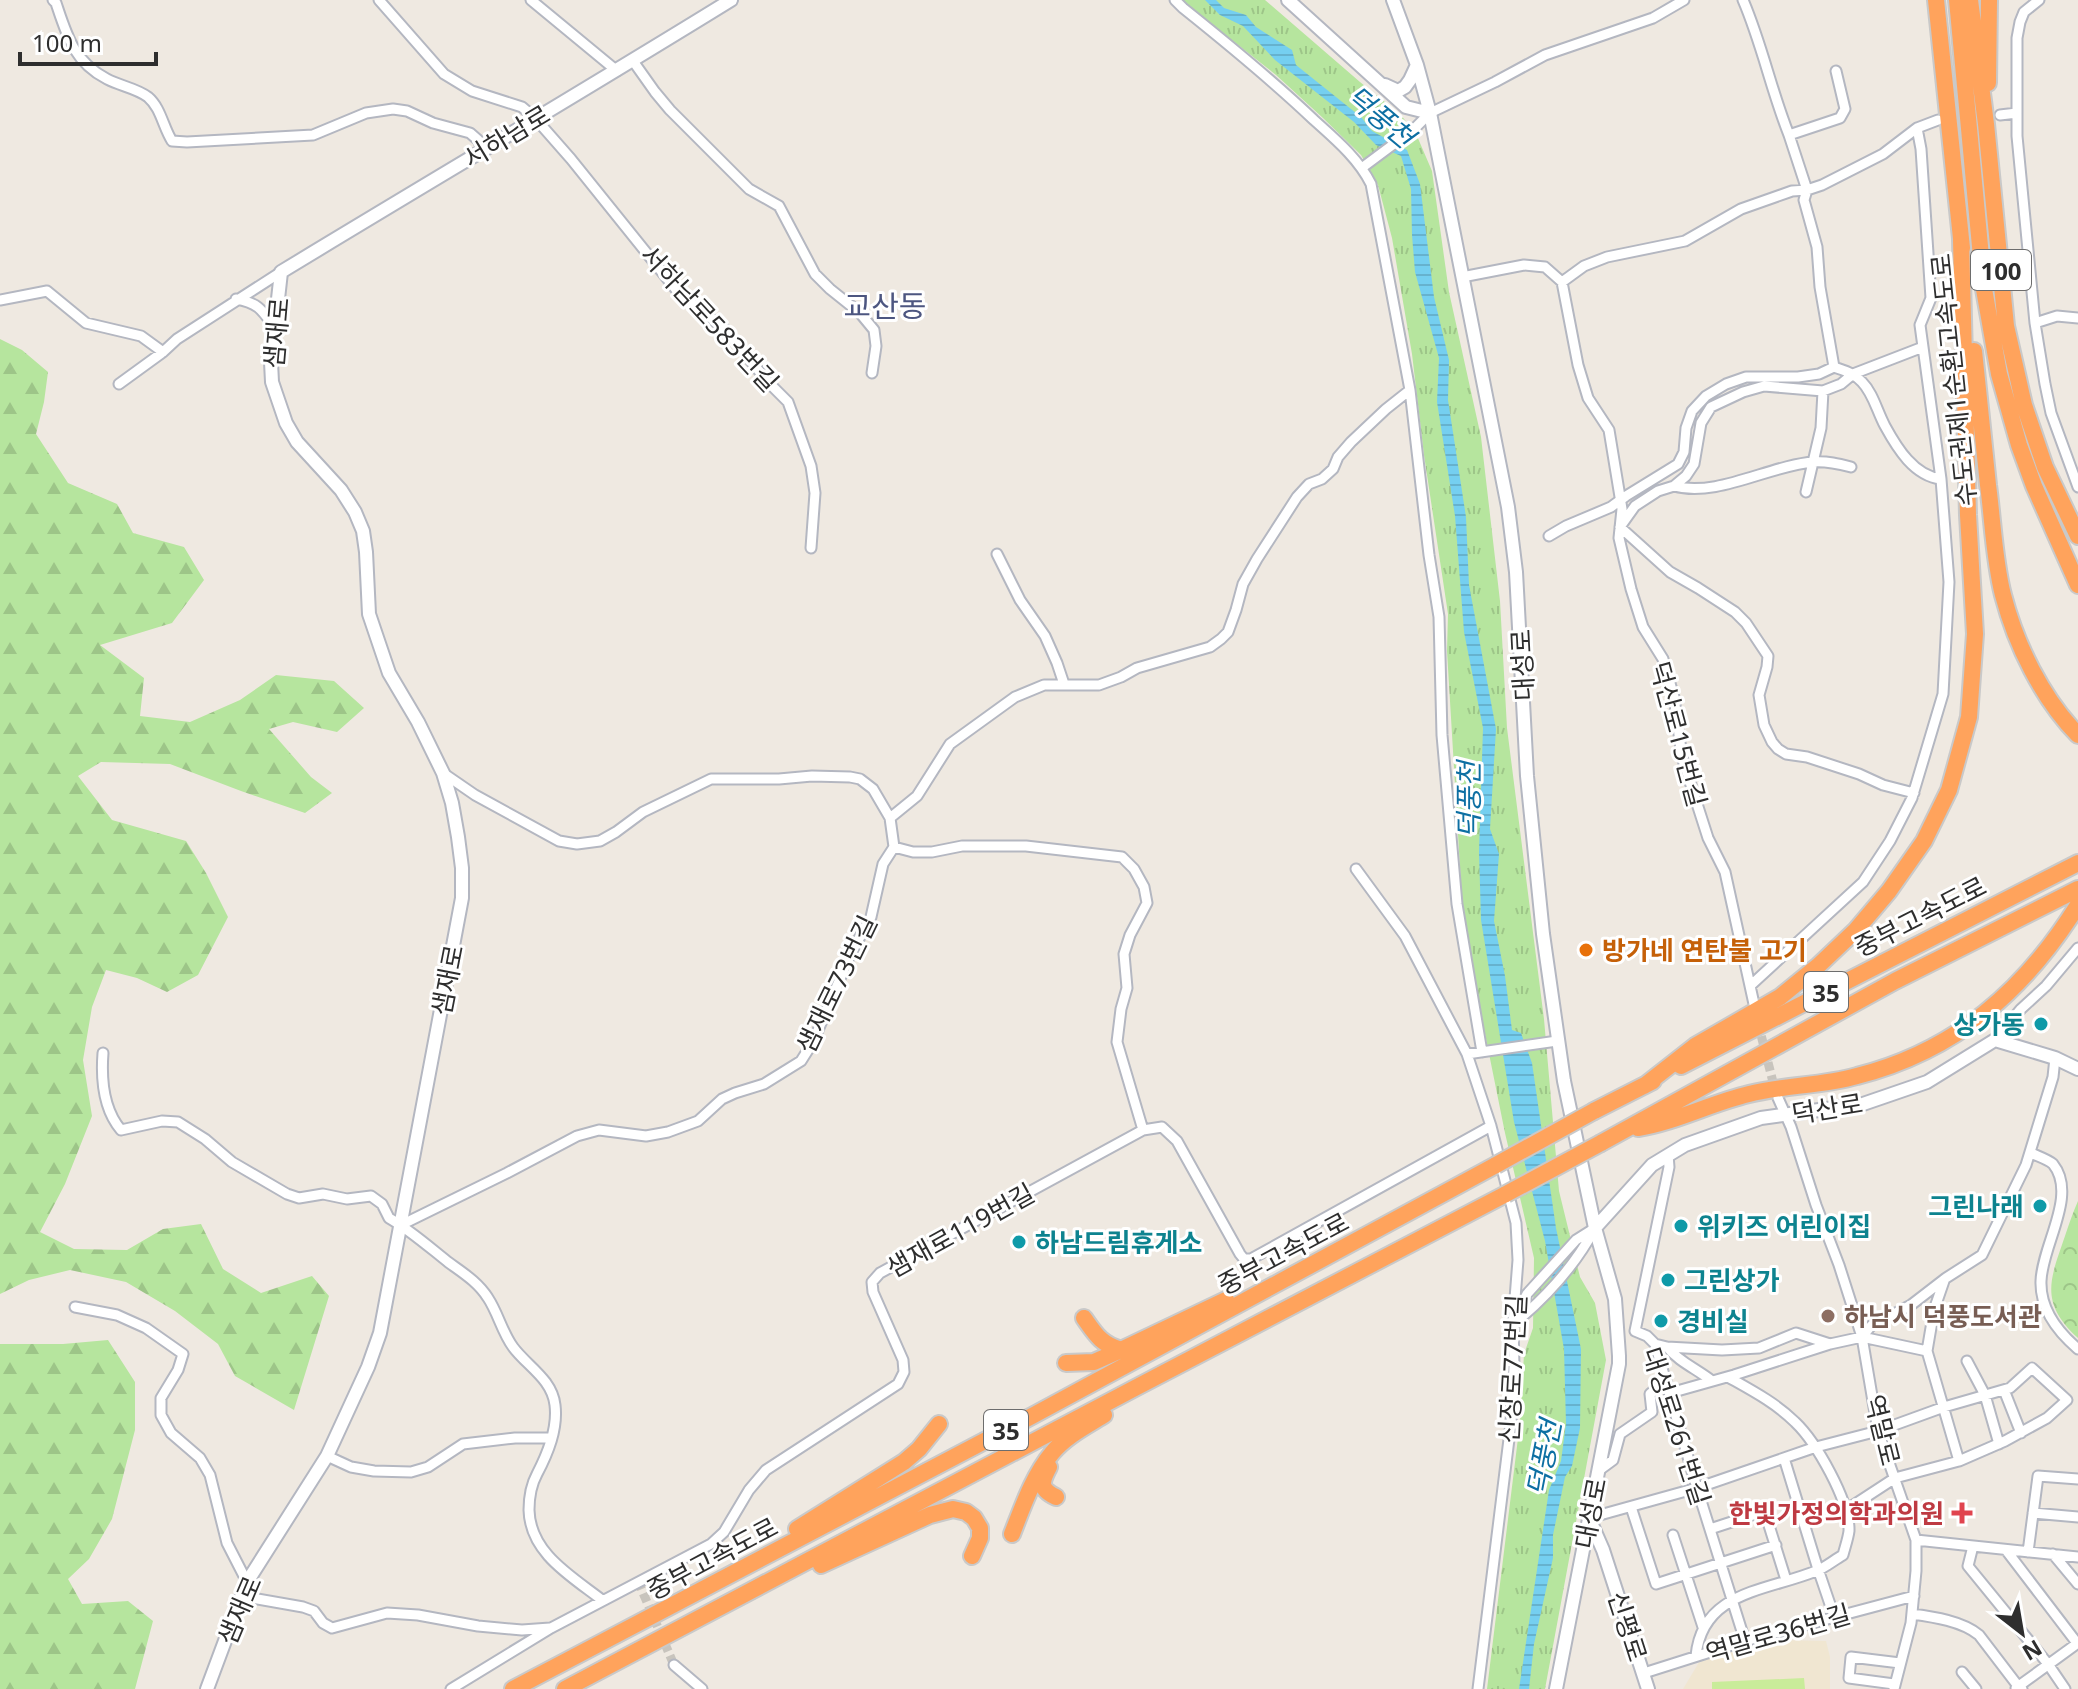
<svg xmlns="http://www.w3.org/2000/svg" width="2078" height="1689" font-family="'Noto Sans','Noto Sans KR',sans-serif">
  <defs>
    <pattern id="grass-tufts" width="24" height="20" patternUnits="userSpaceOnUse" patternTransform="scale(2)"><rect width="24" height="20" fill="#b6e59e"/><path d="M3 7l-1-3M5 7V3M7 7l1-3M15 17l-1-3M17 17v-4M19 17l1-3" fill="none" stroke="#9dc588"/></pattern>
    <pattern id="forest-firs" width="22" height="20" patternUnits="userSpaceOnUse" patternTransform="scale(2)"><rect width="22" height="20" fill="#b6e59e"/><path d="M5 1l3.5 6h-7zM16 11l3.5 6h-7z" fill="#9dc588"/></pattern>
    <pattern id="park-crowns" width="20" height="18" patternUnits="userSpaceOnUse" patternTransform="scale(2)"><rect width="20" height="18" fill="#b6e59e"/><path d="M2 6a3 3 0 1 1 6 0M12 15a3 3 0 1 1 6 0" fill="none" stroke="#9dc588"/></pattern>
    <pattern id="water-rules" width="6" height="5" patternUnits="userSpaceOnUse" patternTransform="scale(2)"><rect width="6" height="5" fill="#75cff0"/><path d="M0 2.5h6" fill="none" stroke="#66b2ce"/></pattern>
  </defs>
  <rect width="100%" height="100%" fill="#efe9e1"/>
  <path fill="#f0e6d1" d="M1772 1640 1826 1641 1830 1657V1689H1683L1701 1659Z"/>
  <path fill="url(#grass-tufts)" d="M1181 0H1265L1360 82 1401 115 1417 136 1432 171 1449 292 1481 437 1500 601 1507 728 1544 1019 1559 1191 1580 1277 1595 1303 1606 1360 1545 1689H1487L1520 1422 1524 1354 1533 1328 1534 1258 1505 1133 1479 1004 1462 901 1447 651 1448 614 1424 455 1412 354 1392 238 1378 185 1361 155 1323 118 1276 75Z"/>
  <path fill="url(#forest-firs)" d="M0 339 22 350 48 372 44 402 36 434 68 483 117 504 133 533 184 547 204 580 172 623 100 645 144 678 140 716 190 722 240 700 276 675 334 681 364 708 337 732 293 722 269 729 311 777 332 793 305 813 241 791 170 764 101 762 78 776 112 820 186 841 206 873 228 917 198 975 167 992 137 978 106 970 92 1007 83 1060 92 1116 65 1184 40 1232 74 1249 127 1250 163 1229 201 1224 223 1269 261 1293 312 1276 329 1296 294 1410 235 1376 218 1344 175 1311 126 1282 70 1270 29 1280 0 1294Z
    M108 1340 135 1382V1430L112 1519 89 1559 68 1579 82 1604 128 1601 153 1621 135 1689H0V1344H63Z"/>
  <path fill="url(#park-crowns)" d="M2078 1201V1338C2039 1302 2050 1280 2065 1236 2069 1224 2073 1212 2078 1201Z"/>
  <path fill="#c9ec9a" d="M1804 1678 1805 1689H1712V1682Z"/>
  <path fill="url(#water-rules)" d="M1205 0H1216L1224 8 1246 15 1256 27 1292 50 1296 65 1361 117 1372 131 1407 150 1420 184 1434 297 1449 360 1448 400 1466 517 1469 585 1496 729 1490 829 1499 854 1494 921 1505 976 1512 1030 1521 1033 1532 1063 1556 1228 1581 1349 1580 1428 1572 1466 1565 1477 1553 1535V1558L1534 1644 1529 1689H1519L1549 1490 1561 1461 1566 1424 1564 1349 1545 1241 1514 1122 1481 920 1479 852 1483 728 1464 632 1455 516 1437 402 1439 358 1415 272 1412 235 1411 189 1401 156 1376 145 1354 122 1275 60 1243 26 1220 15Z"/>
  <g fill="none" stroke-linecap="round" stroke-linejoin="round">
    <path stroke="#c8c4bd" stroke-width="9" stroke-dasharray="9 4.5" stroke-linecap="butt" d="M1758 1023 1775 1090
      M638 1581 674 1665"/>
    <defs>
      <path id="street" d="M53 0 56 3C67 36 74 62 107 79 120 86 136 88 148 97 161 108 163 127 172 141L187 142 313 135 366 113 393 109 407 111 433 123 470 133 478 140 483 149
        M379 0 444 74 472 91 522 107 535 118 571 159 678 292 726 330 767 381 788 402 811 466 815 493 811 548
        M531 0 617 71
        M1175 0 1183 8C1228 44 1272 80 1314 120 1335 139 1358 158 1371 184L1410 390 1429 555 1439 617 1442 735 1457 904 1482 1052
        M1743 0C1762 44 1771 90 1789 135L1840 118 1845 109 1836 71
        M2039 0 2024 12 2020 22 2017 38V136L2035 323 2045 384 2051 413 2078 487
        M633 61 655 92 670 110 749 189 779 206 815 274 830 289 860 313 874 330 876 346 872 373
        M2000 115 2017 113
        M1917 128 1938 120
        M1363 167 1414 129 1430 113 1495 82 1545 55 1653 18 1684 0
        M1462 277 1524 265 1545 267 1562 282 1584 266 1607 257 1685 241 1741 209 1792 191 1807 190 1789 135
        M1562 282 1578 365 1588 398 1609 430 1622 509 1619 538 1631 589 1643 627 1663 659 1674 697 1682 757 1708 838 1725 872 1754 1004
        M236 299C259 303 262 310 275 328
        M0 300 47 291 86 323 141 336 163 352
        M2035 323 2057 316 2078 318
        M119 384 163 352 177 339 281 272
        M1674 486C1717 498 1770 465 1814 462 1827 461 1839 464 1851 467
        M1806 492 1821 428 1823 391
        M1549 536 1566 526 1611 507 1626 496 1678 464 1684 452 1686 428 1692 411 1706 396 1726 384 1746 377H1798L1819 374 1834 367
        M997 554 1020 600 1045 636 1057 663 1064 684
        M443 773 475 795 559 841 577 844 600 841 616 832 643 812 711 779H779L812 776 850 777 860 779 873 789 890 818 894 847
        M1914 793 1883 785 1859 774 1807 757 1786 754 1778 749 1772 742 1764 725 1759 695 1767 667 1768 656 1746 623 1735 612 1698 588 1670 572 1620 527 1635 506 1658 491 1674 486 1686 476 1694 464 1701 423 1711 407 1743 392 1764 386 1823 391 1841 384 1853 374 1923 347
        M890 818 917 796 950 744 1015 697 1044 685H1099L1121 677 1137 668 1210 647 1221 639 1228 632 1236 610 1243 584 1257 559 1297 497 1309 484 1322 479 1333 469 1338 457 1351 442 1386 409 1410 390
        M1356 869 1405 936 1467 1054 1491 1126 1516 1223 1518 1260 1513 1324 1514 1367 1511 1423 1478 1689
        M1750 986 1863 882 1890 841 1912 798 1943 694 1949 582 1941 479 1920 325 1931 298 1921 149 1917 128 1883 154 1822 185 1807 190 1804 200 1817 247 1820 287 1834 367C1845 371 1854 373 1862 382 1873 393 1877 411 1885 426 1897 448 1914 476 1941 479
        M1995 1040 2021 1009 2046 986 2078 948
        M103 1053C101 1079 104 1110 121 1130L162 1121 178 1122 205 1139 232 1162 287 1194 299 1198 323 1194 347 1199 371 1196 382 1204 389 1218C410 1230 429 1247 448 1262 463 1273 478 1282 488 1298 498 1313 502 1332 513 1347 527 1366 552 1379 555 1405 558 1429 548 1453 537 1474 531 1485 529 1498 529 1510 530 1553 571 1576 602 1600
        M1467 1054 1557 1041
        M1778 1098 1791 1127 1816 1205 1839 1265 1862 1337 1878 1431 1916 1540V1571L1911 1623 1894 1689
        M2031 1153C2037 1156 2047 1159 2053 1164 2078 1195 2042 1245 2041 1281 2040 1309 2058 1332 2078 1349
        M401 1225 507 1173 577 1136 599 1130 646 1136 668 1132 698 1121 722 1099 735 1093 764 1084 801 1061 813 1042 851 953 871 917 883 864 894 847 913 852H932L962 846H1026L1122 857 1134 869 1144 887 1147 903 1130 935 1124 954 1127 988 1121 1009 1117 1042 1143 1130
        M1944 1281 1934 1310 1927 1351 1959 1461
        M75 1307 117 1315 146 1328 183 1354 178 1370 161 1398V1415L171 1433 200 1458 210 1475 227 1543 247 1582
        M1516 1317 1527 1294 1576 1240 1595 1228
        M1516 1322C1546 1297 1575 1265 1594 1230
        M1635 1331 1647 1336 1655 1344 1697 1488 1745 1641
        M1635 1331 1669 1167 1668 1155
        M1862 1337 1871 1326 1911 1305 1946 1278 1982 1255 2026 1165 2053 1077 2055 1058
        M1655 1344 1667 1347 1722 1350 1759 1348 1796 1333 1830 1344
        M1667 1347C1679 1362 1697 1369 1712 1381
        M1967 1361 1985 1395 1999 1444
        M2004 1390 2021 1433
        M1670 1393 1734 1375 1830 1344 1862 1337 1927 1351
        M327 1456 351 1467 374 1471 411 1472 428 1467 463 1444 515 1438H552
        M1784 1458 1817 1566 1834 1616
        M1598 1471 1613 1460 1620 1434 1652 1412 1650 1394 1666 1380
        M1631 1507 1656 1584 1776 1545
        M2033 1513 2078 1517
        M1589 1518 1697 1488 1816 1447 1878 1431 1944 1407 2010 1388 2032 1368 2067 1400 2047 1418 2005 1441 1959 1461 1895 1478 1846 1510
        M1710 1529 1756 1514 1767 1519 1786 1580
        M1673 1535 1703 1627
        M1916 1540 2078 1557
        M1973 1546 1968 1566 2048 1664 2065 1689
        M2006 1550 2077 1643
        M2028 1552 2038 1476 2078 1479
        M2053 1554 2078 1584
        M241 1596 303 1607 314 1611 323 1623 332 1628 387 1613 418 1615 478 1626 522 1630 550 1628
        M1912 1614C1934 1617 1962 1621 1979 1635L2018 1686 2022 1689
        M1696 1656C1702 1591 1767 1591 1816 1571 1825 1568 1834 1560 1843 1555 1845 1547 1848 1539 1849 1531 1850 1501 1816 1442 1795 1422 1776 1403 1751 1390 1728 1377
        M674 1665 702 1689
        M1962 1672 1976 1689
        M1644 1673 1745 1641 1914 1596
        M1894 1684 1849 1678 1851 1657 1900 1663
        M2016 1688 2078 1643
        M451 1689 551 1628 711 1544 724 1532 749 1490 766 1470 898 1384 904 1372 903 1360 873 1292 872 1282 880 1273 1143 1130 1162 1127 1177 1141 1240 1254 1244 1259H1251L1491 1126"/>
      <path id="secondary" d="M1288 0 1406 107 1430 113
        M1393 0 1417 65 1430 113 1508 507 1516 572 1527 776 1543 934 1564 1081 1595 1228 1615 1299 1619 1356V1364L1556 1689
        M1385 85 1398 91 1405 87 1410 80 1417 65
        M1595 1228 1652 1165 1685 1145 1761 1118 1863 1104 1927 1082 1995 1040 2055 1058 2078 1069
        M1589 1518 1603 1550 1648 1689
        M207 1689 247 1582 327 1456 368 1367 380 1333 462 898V868L458 837 452 803 443 773 418 722 389 673 369 614 366 552 363 531 355 512 341 490 297 442 286 423 272 382 271 362 281 272C431 181 582 92 731 0"/>
      <path id="highway" d="M1936 0 1962 248
        M1957 0 1984 289 1999 374 2019 445 2034 486 2078 585
        M1970 0 1986 124 2006 326 2024 405 2045 467 2078 536
        M1988 83 1989 0
        M1974 351C1979 396 1983 441 1988 485 1993 522 1994 560 2003 595 2016 645 2042 698 2078 735
        M1681 1066 2078 863
        M1644 1086 1695 1046 1780 997 1818 966 1856 930 1889 891 1924 841 1949 790 1969 717 1975 634 1968 515 1961 240
        M1594 1111 1653 1081
        M1638 1128C1676 1122 1711 1103 1749 1094 1784 1085 1822 1086 1857 1076 1956 1051 2025 990 2078 905
        M1601 1143 1895 981 2078 889
        M1084 1318C1096 1335 1101 1344 1121 1350L1226 1300
        M1066 1363 1094 1362 1121 1350
        M1049 1467C1041 1482 1039 1489 1056 1497
        M797 1529 904 1462 919 1449 939 1424
        M1012 1534C1023 1506 1033 1476 1052 1453 1065 1437 1086 1426 1104 1415
        M821 1565 930 1515 953 1509 966 1512 974 1518 980 1528V1538L972 1556
        M513 1689 1032 1416 1496 1165
        M565 1689 1135 1388 1506 1194"/>
    </defs>
    <use href="#street" stroke="#b4b7c1" stroke-width="13"/>
    <use href="#secondary" stroke="#b4b7c1" stroke-width="16"/>
    <use href="#highway" stroke="#c9c9c9" stroke-width="20"/>
    <use href="#street" stroke="#fff" stroke-width="9"/>
    <use href="#secondary" stroke="#fff" stroke-width="12"/>
    <use href="#highway" stroke="#ffa35c" stroke-width="16"/>
    <defs>
      <path id="highway-bridge" d="M1496 1165 1594 1111
        M1506 1194 1601 1143"/>
    </defs>
    <use href="#highway-bridge" stroke="#c9c9c9" stroke-width="20" stroke-linecap="butt"/>
    <use href="#highway-bridge" stroke="#ffa35c" stroke-width="16"/>
  </g>
  <circle fill="#e8710a" stroke="#fff" stroke-width="3" cx="1586" cy="950" r="8"/>
  <g fill="#0f9aa8" stroke="#fff" stroke-width="3">
    <circle cx="2041" cy="1024" r="8"/>
    <circle cx="2040" cy="1206" r="8"/>
    <circle cx="1681" cy="1226" r="8"/>
    <circle cx="1019" cy="1242" r="8"/>
    <circle cx="1668" cy="1280" r="8"/>
    <circle cx="1661" cy="1321" r="8"/>
  </g>
  <circle fill="#8d6e63" stroke="#fff" stroke-width="3" cx="1828" cy="1316" r="8"/>
  <path fill="#e0444e" stroke="#fff" stroke-width="3" d="M1958 1501h8v8h8v8h-8v8h-8v-8h-8v-8h8z"/>
  <g text-anchor="middle" dominant-baseline="central" stroke-width="6" stroke-linejoin="round" paint-order="stroke">
    <g fill="#fff" stroke="#6d6d6d" stroke-width="2">
      <rect x="1971" y="250" width="60" height="40" rx="6"/>
      <rect x="1804" y="972" width="44" height="40" rx="6"/>
      <rect x="984" y="1410" width="44" height="40" rx="6"/>
    </g>
    <g font-size="24" font-weight="bold" fill="#2e2e2e">
      <text x="2001" y="270">100</text>
      <text x="1826" y="992">35</text>
      <text x="1006" y="1430">35</text>
    </g>
    <g font-size="26" fill="#2e2e2e" stroke="#fff">
      <text transform="translate(506 136) rotate(-31)">서하남로</text>
      <text transform="translate(710 318) rotate(47)">서하남로583번길</text>
      <text transform="translate(276 333) rotate(-85)">샘재로</text>
      <text transform="translate(1953 380) rotate(-96)">수도권제1순환고속도로</text>
      <text transform="translate(1522 665) rotate(-93)">대성로</text>
      <text transform="translate(1679 734) rotate(75)">덕산로15번길</text>
      <text transform="translate(1920 916) rotate(-27)">중부고속도로</text>
      <text transform="translate(447 980) rotate(-79)">샘재로</text>
      <text transform="translate(836 984) rotate(-64)">샘재로73번길</text>
      <text transform="translate(1827 1108) rotate(-9)">덕산로</text>
      <text transform="translate(960 1230) rotate(-29)">샘재로119번길</text>
      <text transform="translate(1283 1253) rotate(-28)">중부고속도로</text>
      <text transform="translate(1512 1369) rotate(-87)">신장로77번길</text>
      <text transform="translate(1677 1426) rotate(72)">대성로261번길</text>
      <text transform="translate(1883 1430) rotate(76)">역말로</text>
      <text transform="translate(1590 1513) rotate(-79)">대성로</text>
      <text transform="translate(712 1558) rotate(-28)">중부고속도로</text>
      <text transform="translate(239 1610) rotate(-67)">샘재로</text>
      <text transform="translate(1628 1626) rotate(72)">신평로</text>
      <text transform="translate(1778 1633) rotate(-16)">역말로36번길</text>
    </g>
    <g font-size="26" font-weight="bold" fill="#c56008" stroke="#fff" text-anchor="start">
      <text x="1602" y="950">방가네 연탄불 고기</text>
    </g>
    <g font-size="26" font-weight="bold" fill="#0d838f" stroke="#fff" text-anchor="start">
      <text x="2025" y="1024" text-anchor="end">상가동</text>
      <text x="2024" y="1206" text-anchor="end">그린나래</text>
      <text x="1697" y="1226">위키즈 어린이집</text>
      <text x="1035" y="1242">하남드림휴게소</text>
      <text x="1684" y="1280">그린상가</text>
      <text x="1677" y="1321">경비실</text>
    </g>
    <g font-size="26" font-weight="bold" fill="#785e54" stroke="#fff" text-anchor="start">
      <text x="1844" y="1316">하남시 덕풍도서관</text>
    </g>
    <g font-size="26" font-weight="bold" fill="#be3a42" stroke="#fff" text-anchor="end">
      <text x="1944" y="1513">한빛가정의학과의원</text>
    </g>
    <g font-size="28" font-style="italic" fill="#0d6fa3" stroke="#fff">
      <text transform="translate(1381 116) rotate(40)">덕풍천</text>
      <text transform="translate(1468 800) rotate(-90)">덕풍천</text>
      <text transform="translate(1543 1458) rotate(-79)">덕풍천</text>
    </g>
    <g font-size="30" fill="#4d5680" stroke="#fff">
      <text x="885" y="305">교산동</text>
    </g>
  </g>
  <g transform="translate(2022 1633) rotate(149)" stroke="#ffffff" stroke-width="6" paint-order="stroke">
  <path d="M0-6L14 30L0 20L-14 30Z" fill="#2e2e2e"/>
  <text y="-12" font-size="22" font-weight="bold" text-anchor="middle" fill="#2e2e2e">N</text>
  </g>
  <path d="M20 52v12h136v-12" fill="none" stroke="#2e2e2e" stroke-width="4"/>
  <text x="32" y="52" font-size="24" fill="#2e2e2e" stroke="#ffffff" stroke-width="6" paint-order="stroke">100 m</text>
</svg>
